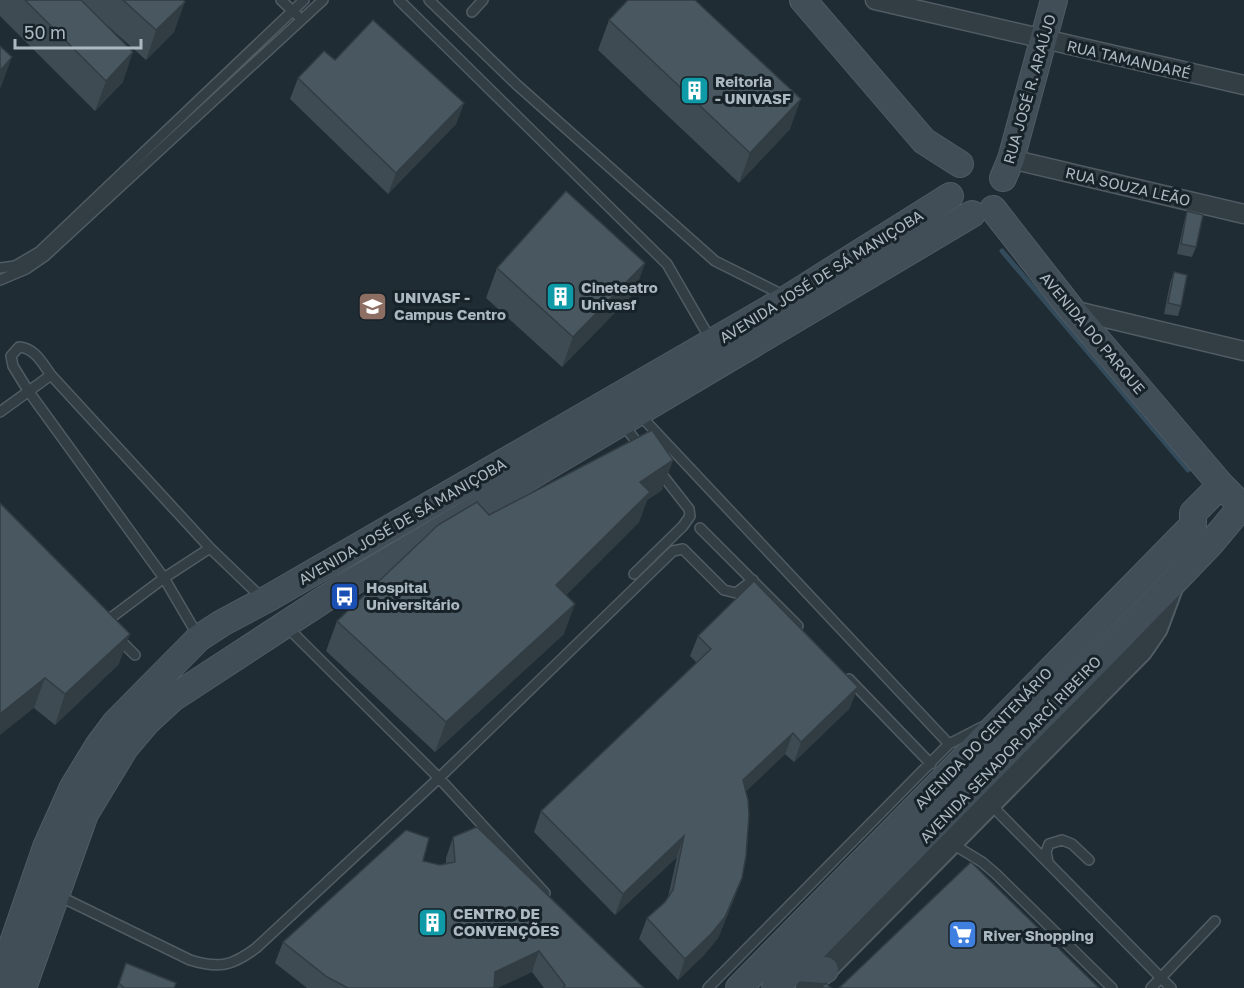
<svg xmlns="http://www.w3.org/2000/svg" width="1244" height="988" font-family="'Golos Text',sans-serif">
  <rect width="100%" height="100%" fill="#1f2c34"/>
  <g fill="none" stroke-linecap="round" stroke-linejoin="round">
    <path stroke="#334b5b" stroke-width="5" d="M1002 251 1188 470"/>
    <defs>
      <path id="service" d="M281 0 297 15
        M399 0 667 264 712 342
        M429 0 516 84 715 261 783 295
        M472 12 483 0
        M0 268 15 266 39 252 304 0
        M0 280 26 269 45 256 323 0
        M0 412 51 375
        M638 413 949 744
        M623 424 642 449
        M700 528 798 626
        M634 574 683 526 690 516 689 509 660 472
        M104 623 164 578 210 548
        M287 627 439 778 545 893
        M198 636 164 578 29 392 13 366 11 356 19 347C35 348 42 363 51 375L210 548 263 599
        M117 637 135 655
        M849 679 931 764
        M994 801 998 812 1171 988
        M951 843 982 862 996 874 1112 988
        M1048 862 1046 852 1049 844 1062 840 1072 844 1089 860
        M57 895 190 960C219 969 232 966 256 948L439 778 673 551 683 549 724 590 736 593 753 580
        M708 988 949 744 982 727
        M1151 988 1215 921"/>
      <path id="minor" d="M875 0 1244 85
        M1011 159 1244 214
        M1072 310 1244 351"/>
      <path id="tertiary" d="M807 988 1141 650 1156 628 1172 585"/>
      <path id="secondary" d="M803 0 924 141 960 164
        M1003 178 1011 159 1054 0
        M795 968 825 970
        M0 980 46 847 73 787 98 746 116 722 199 638 222 623 269 598 788 298 950 196
        M23 988 85 814 125 748 147 722 173 698 326 598 972 214
        M739 988 1193 525V513L1221 485
        M775 988 1173 583 1212 542 1242 506 1221 485 1072 310 993 209"/>
    </defs>
    <use href="#service" stroke="#505b63" stroke-width="12"/>
    <use href="#minor" stroke="#505b63" stroke-width="21"/>
    <use href="#tertiary" stroke="#505b63" stroke-width="26"/>
    <use href="#secondary" stroke="#505b63" stroke-width="28"/>
    <use href="#service" stroke="#333d44" stroke-width="9"/>
    <use href="#minor" stroke="#333d44" stroke-width="18"/>
    <use href="#tertiary" stroke="#333d44" stroke-width="22"/>
    <use href="#secondary" stroke="#414d57" stroke-width="26"/>
  </g>
  <path fill="#3e4b53" d="M0 0H183L174 32 146 60 100 19 123 82 95 111 0 16Z
    M609 20 790 129 739 183 598 50Z
    M335 60 464 103 456 124 388 194 290 99 298 78Z
    M1187 211 1196 247 1192 257 1177 254 1184 222Z
    M645 263 634 293 562 367 486 298 497 268Z
    M1174 272 1181 306 1178 316 1164 314 1170 283Z
    M673 460 662 490 647 500 639 522 566 595 564 634 435 752 326 651 337 621 489 515Z
    M0 503 119 664 55 725 34 708Z
    M698 636 850 708 794 762 785 754 746 791 742 878 734 899 718 938 704 955 678 980 639 939 647 918 665 902 668 897 677 857 615 915 534 832 541 811 697 663 690 656Z
    M453 837 644 988H544L532 972 497 988H307L275 963 283 942 423 861 440 865 446 864V858Z
    M126 963 174 988H117Z"/>
  <path fill="#323d43" d="M185 2 174 32 146 60 156 30Z
    M133 52 123 82 95 111 106 81Z
    M12 57 1 87 0 88V71Z
    M801 99 790 129 739 183 750 153Z
    M464 103 456 124 388 194 396 173Z
    M645 263 634 293 562 367 573 337Z
    M673 460 662 490 647 500 639 522 545 615 556 585 640 482Z
    M575 604 564 634 435 752 446 722Z
    M130 634 119 664 55 725 65 694Z
    M45 678 34 708 0 735V714Z
    M858 687 850 708 794 762 801 742Z
    M793 733 785 754 736 801 743 780Z
    M684 836 677 857 615 915 623 894Z
    M742 878 734 899 718 938 704 955 678 980 685 959Z
    M539 951 532 972 497 988H489L495 972Z"/>
  <path fill="#485760" stroke="#323d43" stroke-width="1.5" d="M25 0H81L133 52 106 81Z
    M123 0H183L185 2 156 30Z
    M628 0H695L801 99 750 153 609 20Z
    M373 20 464 103 396 173 298 78 324 51 335 60Z
    M0 46 12 57 0 71Z
    M566 191 645 263 573 337 497 268Z
    M1187 211 1203 215 1196 247 1181 244Z
    M1174 272 1187 275 1181 306 1168 303Z
    M652 430 673 460 640 482 650 492 556 585 575 604 446 722 337 621 438 525 477 502 489 515Z
    M0 503 130 634 65 694 45 678 0 714Z
    M754 581 858 687 801 742 793 733 743 780 748 800 749 815 746 856 742 878 725 917 711 934 685 959 647 918 665 902 673 890 684 836 623 894 541 811 711 649 698 636Z
    M477 827 644 988H563L565 985 539 951 495 972 494 988H348L327 977 283 942 406 830 429 838 423 861 440 865 455 862 453 837Z
    M971 862 1099 988H839Z
    M126 963 176 983 174 988H124L119 983Z
    M826 983 831 988H821Z"/>
  <defs>
    <symbol id="building-square" viewBox="-11 -11 22 22"><rect x="-9" y="-9" width="18" height="18" rx="4" fill="#0f9aa8" stroke="#182229"/><path d="M-4-6H4V6H1V3H-1V6H-4ZM-2.5-4.3h1.7v1.8h-1.7ZM.8-4.3h1.7v1.8H.8ZM-2.5-1h1.7V.8h-1.7ZM.8-1h1.7V.8H.8Z" fill="#fff"/></symbol>
    <symbol id="university-square" viewBox="-11 -11 22 22"><rect x="-9" y="-9" width="18" height="18" rx="4" fill="#8d6e63" stroke="#182229"/><path d="M0-5L7-2L0 1L-7-2ZM-4 1L0 2.5L4 1V4Q0 6-4 4Z" fill="#fff"/></symbol>
    <symbol id="bus-square" viewBox="-11 -11 22 22"><rect x="-9" y="-9" width="18" height="18" rx="4" fill="#1a4fb4" stroke="#182229"/><path d="M-5-6H5V4H4V6H2V4H-2V6H-4V4H-5ZM-3.5-4V0h7V-4ZM-3.5 1.2v1.5H-2V1.2ZM2 1.2v1.5H3.5V1.2Z" fill="#fff"/></symbol>
    <symbol id="supermarket-square" viewBox="-11 -11 22 22"><rect x="-9" y="-9" width="18" height="18" rx="4" fill="#3f7fe0" stroke="#182229"/><path d="M-6-5.5h2.5l.6 2H6L4.5 2H-2.5L-4.4-4H-6ZM-1.5 3.2a1.3 1.3 0 1 0 .1 0ZM3 3.2a1.3 1.3 0 1 0 .1 0Z" fill="#fff"/></symbol>
  </defs>
  <g fill-rule="evenodd">
    <use href="#building-square" x="678" y="74" width="33" height="33"/>
    <use href="#building-square" x="544" y="280" width="33" height="33"/>
    <use href="#university-square" x="356" y="290" width="33" height="33"/>
    <use href="#bus-square" x="328" y="580" width="33" height="33"/>
    <use href="#building-square" x="416" y="906" width="33" height="33"/>
    <use href="#supermarket-square" x="946" y="918" width="33" height="33"/>
  </g>
  <g text-anchor="middle" dominant-baseline="central" stroke-width="6" stroke-linejoin="round" paint-order="stroke">
    <g font-size="15" fill="#acb9c2" stroke="#182229">
      <text transform="translate(1129 59) rotate(13)">RUA TAMANDARÉ</text>
      <text transform="translate(1029 89) rotate(-74)">RUA JOSÉ R. ARAÚJO</text>
      <text transform="translate(1128 186) rotate(13)">RUA SOUZA LEÃO</text>
      <text transform="translate(821 276) rotate(-32)">AVENIDA JOSÉ DE SÁ MANIÇOBA</text>
      <text transform="translate(1093 333) rotate(50)">AVENIDA DO PARQUE</text>
      <text transform="translate(402 521) rotate(-30)">AVENIDA JOSÉ DE SÁ MANIÇOBA</text>
      <text transform="translate(983 738) rotate(-46)">AVENIDA DO CENTENÁRIO</text>
      <text transform="translate(1010 749) rotate(-46)">AVENIDA SENADOR DARCÍ RIBEIRO</text>
    </g>
    <g font-size="15" font-weight="bold" fill="#acb9c2" stroke="#182229" text-anchor="start">
      <text x="715" y="81">Reitoria<tspan x="715" dy="17">- UNIVASF</tspan></text>
      <text x="581" y="287">Cineteatro<tspan x="581" dy="17">Univasf</tspan></text>
      <text x="394" y="297">UNIVASF -<tspan x="394" dy="17">Campus Centro</tspan></text>
      <text x="366" y="587">Hospital<tspan x="366" dy="17">Universitário</tspan></text>
      <text x="453" y="913">CENTRO DE<tspan x="453" dy="17">CONVENÇÕES</tspan></text>
      <text x="983" y="935">River Shopping</text>
    </g>
  </g>
  <path d="M15 39v9h126v-9" fill="none" stroke="#acb9c2" stroke-width="3"/>
  <text x="24" y="39" font-size="18" fill="#acb9c2" stroke="#182229" stroke-width="4.5" paint-order="stroke">50 m</text>
</svg>
